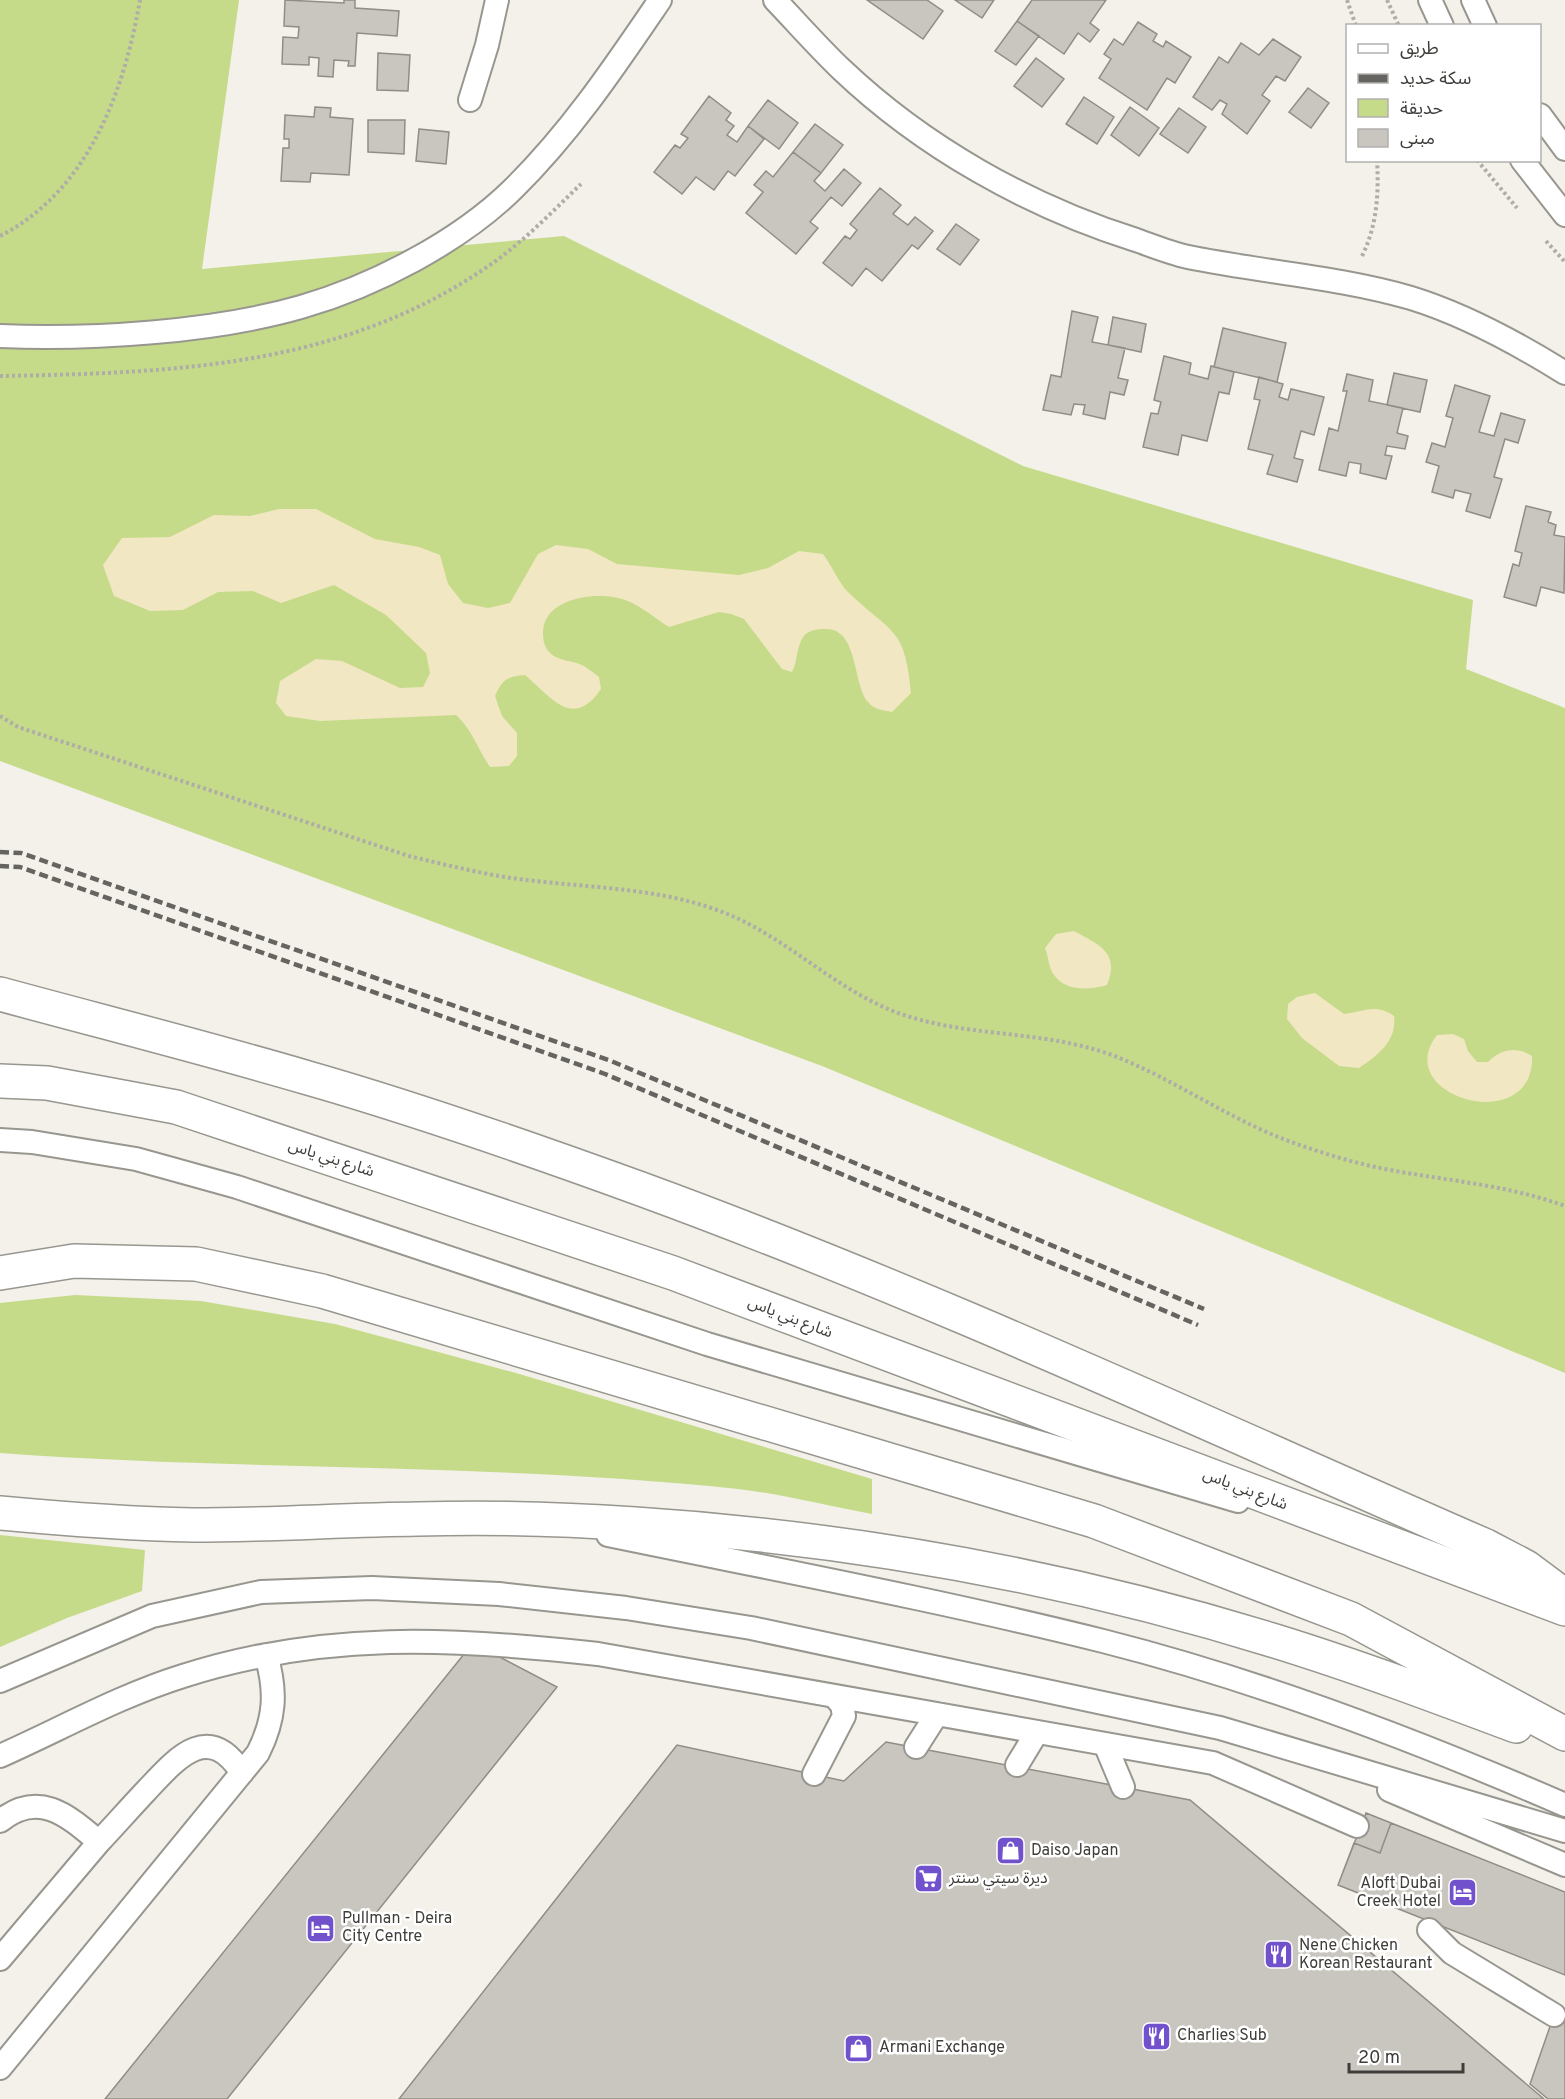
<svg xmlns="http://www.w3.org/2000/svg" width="1565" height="2099" font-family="Overpass,'Noto Sans Arabic',sans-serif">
  <rect width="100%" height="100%" fill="#f3f1ea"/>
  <path fill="#c5db89" d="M0 0H239L202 269 564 236 1023 466 1473 600 1466 669 1565 708V1373L822 1066 0 761Z
    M75 1295 201 1301 335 1324 516 1373 872 1479V1514C827 1506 782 1494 738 1489 493 1463 246 1471 0 1453V1303Z
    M0 1535 145 1550 142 1591 67 1618 0 1647Z"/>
  <path fill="#f1e7c2" d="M279 509H316L375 539 419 547 440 555 448 584 463 603 488 608 510 603 538 554 556 545 588 549 617 564 739 575 768 568 799 551 823 554C831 564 840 585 848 592 891 634 905 625 911 693L892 712C882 710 875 710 868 702 852 683 859 627 824 629 816 629 807 631 803 637 796 649 798 660 792 672L782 669 744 619 731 614 719 612 669 627C650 615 635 600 613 597 589 593 544 600 543 632 543 640 544 647 550 653 560 662 573 660 584 666 589 669 594 673 599 677L601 689C573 730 552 698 525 675 508 676 502 680 495 696L502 716 517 733V756L509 766 490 767C478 750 472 729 456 715L320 721 286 716 276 703 280 681 316 659 342 661 400 688 423 687 430 673 426 653 386 615 334 585 281 603 253 591 218 592 183 610 150 611 114 596 103 565 122 538 170 537 214 515 250 516Z
    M1074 931C1100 945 1120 953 1107 985 1090 990 1066 992 1054 975 1049 969 1048 955 1045 948L1056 934Z
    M1315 993 1344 1014C1364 1012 1375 1003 1394 1016 1397 1041 1378 1055 1359 1068L1339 1066 1302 1038 1287 1019 1288 1004 1297 997Z
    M1453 1034 1464 1039 1468 1051 1477 1062H1488C1501 1049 1517 1046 1532 1056 1535 1138 1389 1097 1437 1035Z"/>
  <path fill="#c8c6bf" stroke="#8f8d86" stroke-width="1.5" d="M285 0 344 3V0H355V8L399 11 397 36 357 33 355 66H348L349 61 334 60 333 77 318 76 319 58 309 57V65L282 64 283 37 298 38 299 27 284 26Z
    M867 0H927L943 11 923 39Z
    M955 0H994L982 18Z
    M1032 0H1106L1090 23 1099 30 1090 42 1078 33 1064 54 1017 21Z
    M1017 21 1039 36 1016 65 995 51Z
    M1138 22 1157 34 1153 41 1163 47 1166 41 1191 57 1175 83 1167 78 1147 110 1099 78 1111 59 1104 54 1114 39 1123 45Z
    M1273 39 1301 57 1285 81 1276 76 1262 95 1270 101 1247 134 1222 114 1227 104 1220 100 1212 110 1193 97 1219 57 1228 63 1241 43 1259 55Z
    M378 53 410 55 408 91 377 90Z
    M1036 58 1064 79 1042 107 1014 86Z
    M1308 88 1329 103 1311 128 1289 112Z
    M709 96 731 113 726 120 734 126 727 135 737 142 748 126 764 139 735 176 728 171 714 190 696 177 682 194 654 172 675 145 680 148 688 138 681 134Z
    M1084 97 1114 117 1097 144 1066 124Z
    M768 100 798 123 779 149 748 126Z
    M315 107 331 108 330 117 353 119 349 175 311 173 310 182 281 181 283 148H289V139H284L285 115 314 117Z
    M1130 107 1159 128 1139 156 1111 135Z
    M1179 108 1206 127 1188 153 1160 134Z
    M368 120H405L404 154 368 152Z
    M815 124 843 145 821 173 793 152Z
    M419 129 449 132 446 164 416 161Z
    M793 152 821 173 814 181 825 191 844 169 861 183 842 206 831 197 810 222 818 228 796 254 746 213 763 192 754 185 766 171 773 177Z
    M880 188 901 205 893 214 908 225 915 217 933 231 918 249 912 245 882 281 866 268 852 286 823 263 845 236 850 239 857 230 850 224Z
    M956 224 979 240 960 265 937 249Z
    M1072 311 1098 317 1092 342 1125 348 1118 378 1128 380 1124 395 1110 392 1105 419 1083 414 1085 405 1074 404 1071 415 1043 410 1051 375 1061 377Z
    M1113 317 1146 324 1141 352 1108 345Z
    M1223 328 1286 343 1277 382 1214 367Z
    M1164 356 1191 363 1189 374 1208 379 1211 366 1234 372 1229 394 1219 392 1207 441 1182 435 1178 455 1143 447 1151 413 1158 414 1161 402 1154 400Z
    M1394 373 1427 380 1420 412 1387 405Z
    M1347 374 1373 380 1369 401 1403 408 1397 433 1408 436 1405 449 1387 446 1385 455 1392 456 1386 479 1360 473 1361 464 1349 462 1346 476 1319 470 1329 428 1338 431 1347 391H1343Z
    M1259 377 1283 384 1279 397 1288 400 1291 389 1324 397 1314 435 1301 431 1294 458 1303 460 1297 482 1267 474 1273 455 1248 449 1260 400 1254 399Z
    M1455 385 1490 396 1479 432 1494 436 1501 413 1525 420 1518 443 1505 439 1494 477 1502 479 1490 518 1466 511 1471 494 1455 490 1453 498 1432 492 1439 466 1426 462 1432 443 1445 447 1453 418 1446 416Z
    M1526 506 1551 512 1548 522 1556 525 1554 535 1565 537 1564 593 1541 587 1536 606 1504 597 1513 564 1519 566 1522 553 1515 551Z
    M473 1643 557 1687 227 2099H105Z
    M886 1742 1190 1800 1544 2099H399L677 1745 844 1781Z
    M1366 1813 1565 1892V1975L1338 1885Z
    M1391 1823 1565 1892V1975L1338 1885 1354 1843 1380 1853Z
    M1554 2015 1565 2019V2099H1548L1530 2084Z"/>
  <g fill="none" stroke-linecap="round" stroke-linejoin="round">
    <defs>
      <path id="service" d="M775 0C797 23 818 47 841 69 923 147 1028 206 1136 240 1153 246 1170 253 1188 257 1262 272 1338 277 1411 298 1466 315 1517 343 1565 373
        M1430 0 1442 26
        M1473 0 1485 26
        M470 100 487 45 497 0
        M1540 115 1565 149
        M1522 160 1565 215
        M0 336C91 340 214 332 301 307 374 286 459 242 513 189 571 132 615 66 660 0
        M0 1140 32 1142 136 1159 237 1187 707 1344 1238 1501
        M608 1535C773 1569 939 1600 1103 1641 1261 1681 1416 1740 1565 1805
        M0 1681 152 1616 261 1592 372 1588 499 1594 626 1608 751 1628 1220 1728 1565 1831
        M1105 1744 1123 1787
        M916 1747 937 1714
        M0 1756C61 1729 119 1696 183 1676 323 1631 455 1638 598 1654L1213 1763 1357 1826
        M1017 1765 1037 1732
        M814 1774 844 1716 842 1705 834 1696
        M1389 1790 1565 1865
        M0 1821C39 1790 67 1815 99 1842L0 1959
        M99 1842C115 1825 130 1808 146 1791 176 1759 208 1720 242 1773
        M1429 1930 1452 1953 1554 2015
        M0 2068 258 1753C275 1719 277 1692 266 1655"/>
      <path id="primary" d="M0 1081 47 1083 176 1107 673 1273 1565 1609
        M0 1273 74 1261 196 1264 322 1291 1094 1521 1351 1619 1565 1734
        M0 1513C64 1519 129 1524 193 1525 268 1525 343 1520 418 1519 490 1517 563 1519 635 1524 851 1538 1068 1577 1275 1641 1356 1666 1436 1696 1516 1726"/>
      <path id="motorway" d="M0 994C103 1022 206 1048 308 1078 420 1110 531 1149 641 1189 928 1294 1206 1424 1486 1546L1526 1567 1565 1596"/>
    </defs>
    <use href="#service" stroke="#97968f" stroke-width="26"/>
    <use href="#primary" stroke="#97968f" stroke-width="36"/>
    <use href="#motorway" stroke="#97968f" stroke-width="36"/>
    <path stroke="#aeada7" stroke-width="4" stroke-dasharray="3 3" stroke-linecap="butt" d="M1347 0 1356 26
      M1387 0 1399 26
      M1477 160 1517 208
      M0 236C88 191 124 92 140 0
      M1546 241 1565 262
      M1362 256C1377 226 1379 193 1377 160
      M0 376C176 373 348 367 497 260 527 238 554 210 581 184
      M0 716 18 727 409 856C451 866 493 877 536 881 596 888 660 889 717 910 782 933 830 986 893 1011 962 1038 1038 1029 1109 1054 1174 1078 1230 1121 1297 1144 1325 1154 1355 1163 1385 1169 1447 1181 1504 1184 1565 1206"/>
    <use href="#service" stroke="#fff" stroke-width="22"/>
    <use href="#primary" stroke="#fff" stroke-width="33"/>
    <use href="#motorway" stroke="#fff" stroke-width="33"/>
    <path stroke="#656460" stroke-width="4.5" stroke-dasharray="9 4.5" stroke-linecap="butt" d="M0 852 21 853 611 1061 1204 1309
      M0 866 20 867 605 1074 1198 1325"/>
  </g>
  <defs>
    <symbol id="shop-square" viewBox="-11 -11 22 22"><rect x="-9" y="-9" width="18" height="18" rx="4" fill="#7252cc" stroke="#fff"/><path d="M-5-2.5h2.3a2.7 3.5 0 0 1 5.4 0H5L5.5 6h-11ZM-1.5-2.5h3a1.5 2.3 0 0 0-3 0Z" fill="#fff"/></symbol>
    <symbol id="supermarket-square" viewBox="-11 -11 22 22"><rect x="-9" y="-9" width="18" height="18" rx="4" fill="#7252cc" stroke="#fff"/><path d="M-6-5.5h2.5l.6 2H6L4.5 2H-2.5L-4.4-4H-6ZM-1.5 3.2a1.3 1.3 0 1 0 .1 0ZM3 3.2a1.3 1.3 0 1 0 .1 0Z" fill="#fff"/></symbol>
    <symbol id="hotel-square" viewBox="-11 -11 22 22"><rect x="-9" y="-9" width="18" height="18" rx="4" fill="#7252cc" stroke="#fff"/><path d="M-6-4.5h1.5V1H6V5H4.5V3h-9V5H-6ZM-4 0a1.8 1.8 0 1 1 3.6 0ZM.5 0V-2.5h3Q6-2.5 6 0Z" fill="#fff"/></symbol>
    <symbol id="restaurant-square" viewBox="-11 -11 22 22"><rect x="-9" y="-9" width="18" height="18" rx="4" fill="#7252cc" stroke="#fff"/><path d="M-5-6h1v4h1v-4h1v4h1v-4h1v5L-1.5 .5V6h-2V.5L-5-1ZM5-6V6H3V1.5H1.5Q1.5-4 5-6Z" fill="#fff"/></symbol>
  </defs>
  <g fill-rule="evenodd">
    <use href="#shop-square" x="994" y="1834" width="33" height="33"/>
    <use href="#supermarket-square" x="912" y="1862" width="33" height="33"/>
    <use href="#hotel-square" x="1446" y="1876" width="33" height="33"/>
    <use href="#hotel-square" x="304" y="1912" width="33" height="33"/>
    <use href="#restaurant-square" x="1262" y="1938" width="33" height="33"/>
    <use href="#restaurant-square" x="1140" y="2020" width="33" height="33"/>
    <use href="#shop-square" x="842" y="2032" width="33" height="33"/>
  </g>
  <g text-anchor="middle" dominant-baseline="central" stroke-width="5" stroke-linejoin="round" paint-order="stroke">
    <g font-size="16" fill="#3e3d3a" stroke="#fff">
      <text transform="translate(331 1159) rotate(18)">شارع بني ياس</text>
      <text transform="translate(790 1318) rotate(21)">شارع بني ياس</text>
      <text transform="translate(1245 1490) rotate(21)">شارع بني ياس</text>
    </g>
    <g font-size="16" fill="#3e3d3a" stroke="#fff" text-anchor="start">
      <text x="1031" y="1851">Daiso Japan</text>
      <text x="949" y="1879">ديرة سيتي سنتر</text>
      <text x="1441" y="1884" text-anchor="end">Aloft Dubai<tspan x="1441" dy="18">Creek Hotel</tspan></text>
      <text x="342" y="1919">Pullman - Deira<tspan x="342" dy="18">City Centre</tspan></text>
      <text x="1299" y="1946">Nene Chicken<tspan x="1299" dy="18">Korean Restaurant</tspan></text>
      <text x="1177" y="2036">Charlies Sub</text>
      <text x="879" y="2048">Armani Exchange</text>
    </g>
  </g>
  <rect x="1346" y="24" width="195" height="138" fill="#ffffff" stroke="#b2b1b0" stroke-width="1.5"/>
  <rect x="1358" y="44" width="30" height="9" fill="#ffffff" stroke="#b2b1b0" stroke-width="1.5"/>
  <text x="1400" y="54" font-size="18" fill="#3e3d3a">طريق</text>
  <rect x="1358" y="74" width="30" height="9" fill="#656460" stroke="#b2b1b0" stroke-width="1.5"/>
  <text x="1400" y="84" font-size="18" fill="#3e3d3a">سكة حديد</text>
  <rect x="1358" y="99" width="30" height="18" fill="#c5db89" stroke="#b2b1b0" stroke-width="1.5"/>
  <text x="1400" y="114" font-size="18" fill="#3e3d3a">حديقة</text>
  <rect x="1358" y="129" width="30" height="18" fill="#c8c6bf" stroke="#b2b1b0" stroke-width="1.5"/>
  <text x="1400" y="144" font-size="18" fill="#3e3d3a">مبنى</text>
  <path d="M1349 2063v9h114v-9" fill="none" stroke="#3e3d3a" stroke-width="3"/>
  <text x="1358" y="2063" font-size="18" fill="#3e3d3a" stroke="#ffffff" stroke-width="4.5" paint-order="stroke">20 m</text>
</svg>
